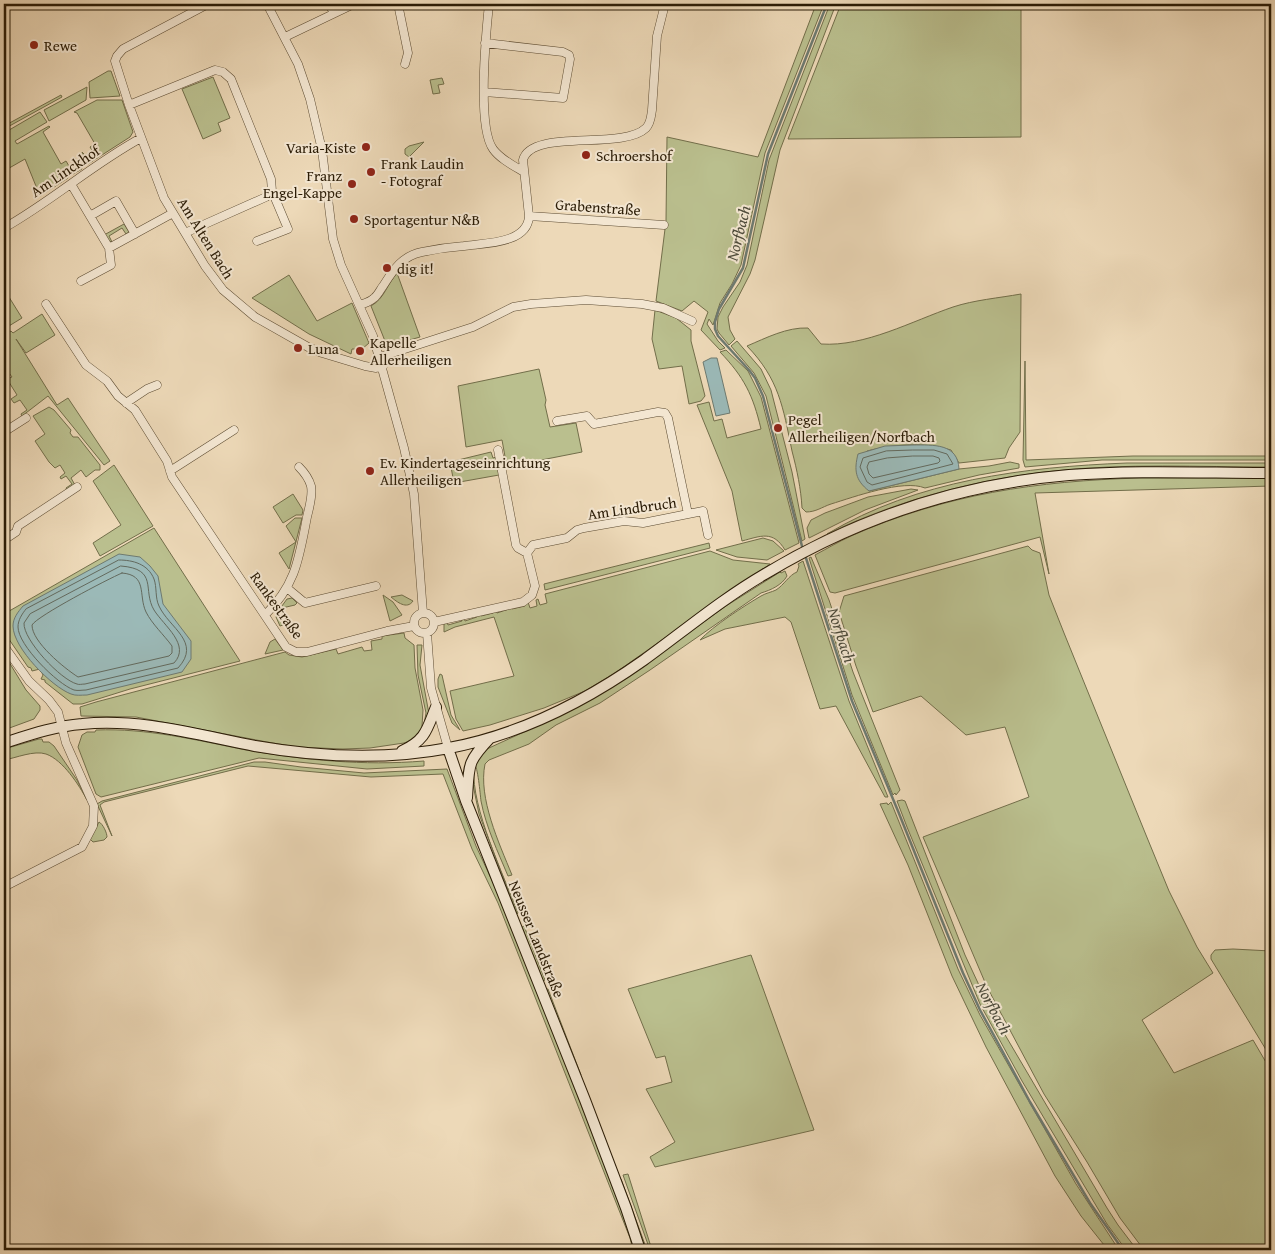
<svg xmlns="http://www.w3.org/2000/svg" width="1275" height="1254" font-family="'Gentium Book Plus',serif">
  <rect width="100%" height="100%" fill="#edd9b8"/>
  <filter id="stains"><feTurbulence type="fractalNoise" baseFrequency=".004" numOctaves="4"/><feColorMatrix values="0 0 0 0 .2 0 0 0 0 .09 0 0 0 0 .02 0 0 0 .5 -.17"/></filter>
  <radialGradient id="worn" r=".72"><stop offset=".6" stop-color="#630" stop-opacity="0"/><stop offset="1" stop-color="#630" stop-opacity=".3"/></radialGradient>
  <path fill="#babf8e" stroke="#726e4a" d="M780 4H824L765 153 741 265 732 284 720 303 713 325 709 319 707 324 718 341 725 348 720 350 701 330 708 312 694 301 682 311 656 301 666 221 667 137 758 157 815 7Z
    M830 4H836L780 150 755 260 750 274 728 317 730 330 735 339 729 345 719 333 717 329 718 317 723 307 740 282 747 265 769 160Z
    M841 4H1021V137L788 139Z
    M108 71H111L120 96 90 98 89 82Z
    M213 77 230 118 218 123 221 131 203 139 182 89Z
    M442 78 444 84 438 85 440 93 433 94 430 80Z
    M87 87 86 100 49 121 44 110Z
    M61 95 62 97 4 129V126Z
    M97 100H122L133 132 130 137 88 164 82 152 86 156 93 152 90 147 95 144 77 113 74 112Z
    M40 112 47 122 15 141 17 144 49 126 50 127 43 132 61 164 66 161 69 166 76 162 74 157 82 169 73 174 70 171 66 174 68 178 40 196 25 159 4 171V133Z
    M424 142 409 157 405 154V149L409 146Z
    M124 224 129 232 126 234 122 228 109 236 112 242 107 241 104 235Z
    M397 273 420 337 389 346H387L371 306C385 298 387 284 397 273Z
    M289 275 317 321 352 303 369 343 362 349H352L351 354 309 334 252 298Z
    M4 289 22 318 4 329Z
    M1021 294 1020 432 1009 448 1005 458 959 463 951 450C924 442 895 444 867 451L869 491 959 469 989 466 1010 462 1019 464V468L979 475 925 488C903 479 854 497 831 504 822 507 816 512 806 512L802 508C801 489 797 470 792 451 783 407 779 379 747 346 766 338 787 327 808 328L821 344C865 347 912 321 953 307 974 300 999 298 1021 294Z
    M655 310 676 318 691 330V341L705 396 701 401 689 404 682 366 659 369 652 339Z
    M42 314 55 335 26 353 16 339 57 405 68 398 110 461 104 465 48 396 22 416 21 414 27 410 20 400 14 403 11 399 17 395 7 379 12 377 4 366V335L11 331 13 333Z
    M737 341 761 369 771 390 792 472 805 539 802 541 766 396 754 373 731 346Z
    M726 350 748 371 761 397 799 543 785 550C773 530 761 536 742 541L732 491 697 405 709 402 714 421 722 419 727 438 761 429C753 395 744 377 720 352Z
    M1025 361 1026 460 1133 456H1271V460H1102L1025 467 1023 460Z
    M539 369 546 400 545 405 550 427 576 423 582 452 526 463C520 458 514 461 506 462L502 440 466 447 458 386Z
    M49 407 54 410 71 430 70 433 73 437H78L100 465V470H95L86 477 81 470 71 478 75 485 67 490 66 488 72 484 66 476 61 479 60 477 65 473 60 465 55 468 49 462 35 441 45 434 33 416Z
    M491 452 493 458 496 457 499 475 454 483 450 462Z
    M1127 463H1271V467C1199 467 1126 463 1054 471 976 479 899 500 827 534 917 480 1025 467 1127 463Z
    M114 465 153 526 100 556 93 543 121 525 93 481Z
    M1140 478H1271V486L1035 493 1049 574 1040 537 835 593 830 592 815 555C828 548 838 542 851 536 946 494 1037 481 1140 478Z
    M911 489 918 490 865 510 809 538 807 528 811 520 825 513 868 497Z
    M293 494 303 510 302 515H296L283 523 273 507Z
    M295 518H302L289 569 279 553 296 542 286 526Z
    M154 528 240 661 130 689 82 704H73L45 682V680L41 679 43 675 40 669 32 671 31 668 28 667 4 632V614Z
    M763 538 773 541 784 551 767 560 737 557 716 550Z
    M709 543 710 548 545 590 544 584 548 583Z
    M1028 546 1032 550 1040 553 1049 595 1064 633 1146 835 1169 891 1197 947 1213 973 1142 1020 1174 1073 1253 1040 1267 1064 1271 1133V1250H1144L1120 1218 1087 1162 1044 1094 987 987 923 837 1029 797 1005 727 966 735 921 696 873 712 856 666 839 612 844 596Z
    M710 551 733 560 770 564 615 673 585 691 544 708 490 725 463 731 456 719 450 691 514 676 494 617 455 627 444 632V623L447 622 448 625 462 621 461 619 464 618 465 621 477 617V615L480 614 481 616 493 613V611L496 610 497 613 509 609V607L512 606V609L525 606 524 603 528 602 530 608 537 606 536 600 538 599 540 605 547 603 545 594Z
    M811 557 829 600 853 672 896 780 900 790 896 795 895 793 893 795 852 695 809 558Z
    M803 561 849 701 888 797H885L836 706 820 709 791 622 785 617 725 629 700 640C713 626 744 606 761 596 766 593 772 592 776 590 784 585 789 575 797 572L799 566 798 564Z
    M785 571 787 576C782 585 771 590 761 593L650 670 600 703 556 725 529 744 489 760 485 764C478 798 499 843 512 875L508 876C498 852 486 827 481 801 480 793 478 767 474 763L484 751 489 748 561 715 645 664 726 606 780 572 781 573Z
    M383 595 393 602 402 615 390 621Z
    M402 595 413 601C407 610 397 602 391 597Z
    M292 598 297 603 295 605 282 608 286 624 280 626 276 617 279 610 287 599Z
    M404 633 405 638 414 645 415 668 423 710 422 726 424 729 412 740 404 743 370 748 343 749 297 747 267 742 136 717 81 716 80 707 96 702 285 652 289 655 302 657 336 649 338 654 362 647 364 651 372 650 371 641 382 639V636Z
    M275 639 283 650 265 654 270 642Z
    M417 645H422L420 665 429 714 424 724 426 713 418 675Z
    M9 662 26 690 40 706V710L34 719 4 730V665Z
    M440 674 442 675 451 715 460 730 452 723 438 687V679Z
    M96 730C147 728 196 740 246 750 305 760 363 766 424 761V766L367 769 259 758 101 797 96 794 78 747 82 735 87 732H95Z
    M39 739H42L43 742H49L54 746 77 780 87 800C79 785 63 760 46 754 34 750 16 758 4 760V749Z
    M254 762H265L301 767 364 773 447 769 476 846 502 902 621 1207 636 1250H633L630 1238 498 903 472 849 443 774 371 777 248 766 104 802 100 805 112 836 97 804 102 801Z
    M474 769C471 807 504 876 518 913L517 914 479 814 472 780Z
    M902 800 905 801 965 955 991 1011 1107 1208 1118 1225 1137 1250H1126L1107 1224 1022 1081 980 1004 907 827 897 801Z
    M891 802 958 969 980 1015 1076 1184 1119 1250H1108L1081 1216 1055 1176 986 1047 952 976 908 865 880 804 887 803 888 805Z
    M99 822C103 824 107 833 107 837L104 840 93 842 90 839Z
    M524 926 545 980 543 981 522 927Z
    M1233 949 1271 951V1063L1265 1048 1211 959V955L1215 950Z
    M751 955 814 1130 655 1167 650 1157 675 1142 646 1089 672 1082 665 1056 656 1058 628 989Z
    M546 989H548L581 1075H579Z
    M628 1174 652 1250H650L623 1175Z
    M621 1179 647 1250H645L620 1180Z"/>
  <path fill="#9bb9b7" stroke="#6e7a70" d="M711 358H717L730 413 716 416 703 362Z
    M913 445C933 445 958 443 959 469L869 491C855 480 854 470 858 454L885 446Z
    M119 554 140 557 150 566 158 576 163 604 191 641V659L182 672 87 695C81 695 76 696 71 694 52 687 13 648 13 626 13 618 18 612 23 606Z"/>
  <g fill="none" stroke-linecap="round" stroke-linejoin="round">
    <path stroke="#636a5e" stroke-width="1" d="M913 450H934L947 454 953 464 872 485 867 482 860 467 863 458 886 451Z
      M913 456H933L939 458 940 461 938 463 873 478 869 474 867 467 869 462 887 458Z
      M119 560C133 560 148 564 154 579 157 587 155 598 159 606 169 628 202 642 178 668L86 690C82 690 78 691 74 690 57 684 18 645 18 627 18 620 22 614 26 609Z
      M121 566C159 569 142 590 154 610 164 626 191 645 174 663L85 684C82 684 79 685 77 684 61 680 23 640 24 623L30 614Z
      M122 573C148 575 138 595 146 612 152 624 164 635 172 646V653L169 656 78 677C64 668 32 642 32 625 37 616 108 579 122 573Z"/>
    <path stroke="#6e7a70" stroke-width="2.5" d="M803 550 763 396 755 378 749 370 718 336 715 329V322L719 309 743 268 768 154 827 4
      M805 555 852 701 898 811 963 973 980 1010 1030 1102 1090 1203 1123 1250"/>
    <defs>
      <path id="minor" d="M208 4 123 49 117 56 115 61 129 105 164 198 205 266 223 290 255 317 308 347 322 353 365 366 376 368 383 366
        M267 4 298 64 310 99 322 150 333 239 341 265 373 336 404 448 414 494 423 613
        M329 4 334 13
        M398 4 408 53 405 64
        M489 4C486 33 477 127 493 149 500 159 514 166 524 172
        M285 37 354 4
        M484 92 563 98 570 59 569 55 563 52 485 43
        M129 105 215 70 223 72 231 79 271 179 272 191 266 197 185 233
        M71 184 109 248 173 213
        M90 216 116 201 135 234
        M529 216 664 225
        M4 228C52 201 93 164 141 138
        M257 241 288 229 272 191
        M81 281 111 265 109 248
        M46 304 86 365 107 381 118 396 135 410 167 461 172 477 286 647 296 652H307L387 631 414 626
        M360 305C365 303 370 302 374 298 378 295 380 290 383 286 394 269 402 256 422 252 436 249 450 247 464 246 484 243 528 244 529 216L523 160C531 128 622 151 646 128 651 123 651 116 652 110L657 36 665 4
        M380 357 473 327 513 307 531 304 586 300 642 304 663 308 692 321
        M126 403 147 389 157 385
        M4 432 26 418
        M170 471 234 430
        M688 514 703 511 708 535
        M4 540 16 532 18 526 77 487
        M527 553 533 545 567 538 577 530 584 528 624 521 643 523 688 514 668 418 665 413 658 412 594 424 587 416 557 421
        M287 588 305 603 376 586
        M414 623a10 10 0 1 1 20 0a10 10 0 1 1-20 0Z
        M265 615C296 585 299 558 307 517 309 508 313 496 311 486 309 479 304 472 299 467
        M434 622 523 602 532 595 535 586 527 553 518 548 516 545 498 450
        M427 633 431 688 448 748
        M4 646 29 681 49 700 58 712 66 743 94 806 93 826 82 847 4 887"/>
      <path id="secondary" d="M4 743C29 735 55 726 82 724 140 718 198 735 255 746 318 757 386 760 449 748 519 735 586 701 644 660 684 631 722 599 765 574 858 518 961 484 1069 475 1136 470 1204 473 1271 473
        M448 748 466 801 585 1100 626 1208 640 1250
        M402 751C426 740 427 729 436 707
        M467 798C469 765 467 762 490 738"/>
    </defs>
    <use href="#minor" stroke="#5c4b32" stroke-width="9"/>
    <use href="#secondary" stroke="#2b1c06" stroke-width="12"/>
    <use href="#minor" stroke="#f3e6d1" stroke-width="8"/>
    <use href="#secondary" stroke="#f3e6d1" stroke-width="10"/>
  </g>
  <g fill="#8f2418" stroke="#f3e6d1" stroke-width="2">
    <circle cx="34" cy="45" r="5"/>
    <circle cx="366" cy="147" r="5"/>
    <circle cx="586" cy="155" r="5"/>
    <circle cx="371" cy="172" r="5"/>
    <circle cx="352" cy="184" r="5"/>
    <circle cx="354" cy="219" r="5"/>
    <circle cx="387" cy="268" r="5"/>
    <circle cx="298" cy="348" r="5"/>
    <circle cx="360" cy="351" r="5"/>
    <circle cx="778" cy="428" r="5"/>
    <circle cx="370" cy="471" r="5"/>
  </g>
  <g text-anchor="middle" dominant-baseline="central" stroke-width="4" stroke-linejoin="round" paint-order="stroke">
    <g font-size="15" fill="#2b1c06" stroke="#f3e6d1" text-anchor="start">
      <text x="44" y="45">Rewe</text>
      <text x="356" y="147" text-anchor="end">Varia-Kiste</text>
      <text x="596" y="155">Schroershof</text>
      <text x="381" y="163">Frank Laudin<tspan x="381" dy="17">- Fotograf</tspan></text>
      <text x="342" y="175" text-anchor="end">Franz<tspan x="342" dy="17">Engel-Kappe</tspan></text>
      <text x="364" y="219">Sportagentur N&amp;B</text>
      <text x="397" y="268">dig it!</text>
      <text x="370" y="342">Kapelle<tspan x="370" dy="17">Allerheiligen</tspan></text>
      <text x="308" y="348">Luna</text>
      <text x="788" y="419">Pegel<tspan x="788" dy="17">Allerheiligen/Norfbach</tspan></text>
      <text x="380" y="462">Ev. Kindertageseinrichtung<tspan x="380" dy="17">Allerheiligen</tspan></text>
    </g>
    <g font-size="15" fill="#2b1c06" stroke="#f3e6d1">
      <text transform="translate(65 171) rotate(-34)">Am Linckhof</text>
      <text transform="translate(598 207) rotate(4)">Grabenstraße</text>
      <text transform="translate(206 238) rotate(58)">Am Alten Bach</text>
      <text transform="translate(632 508) rotate(-8)">Am Lindbruch</text>
      <text transform="translate(277 605) rotate(54)">Rankestraße</text>
      <text transform="translate(537 939) rotate(68)">Neusser Landstraße</text>
    </g>
    <g font-size="16" font-style="italic" fill="#4d4b3b" stroke="#f3e6d1">
      <text transform="translate(738 233) rotate(-76)">Norfbach</text>
      <text transform="translate(842 635) rotate(72)">Norfbach</text>
      <text transform="translate(994 1008) rotate(62)">Norfbach</text>
    </g>
  </g>
  <rect width="1275" height="1254" fill="none" stroke="#edd9b8" stroke-width="20"/>
  <rect x="5" y="5" width="1265" height="1244" fill="none" stroke="#2b1c06" stroke-width="2.5"/>
  <rect x="10" y="10" width="1255" height="1234" fill="none" stroke="#2b1c06"/>
  <rect width="100%" height="100%" filter="url(#stains)"/>
  <rect width="100%" height="100%" fill="url(#worn)"/>
</svg>
